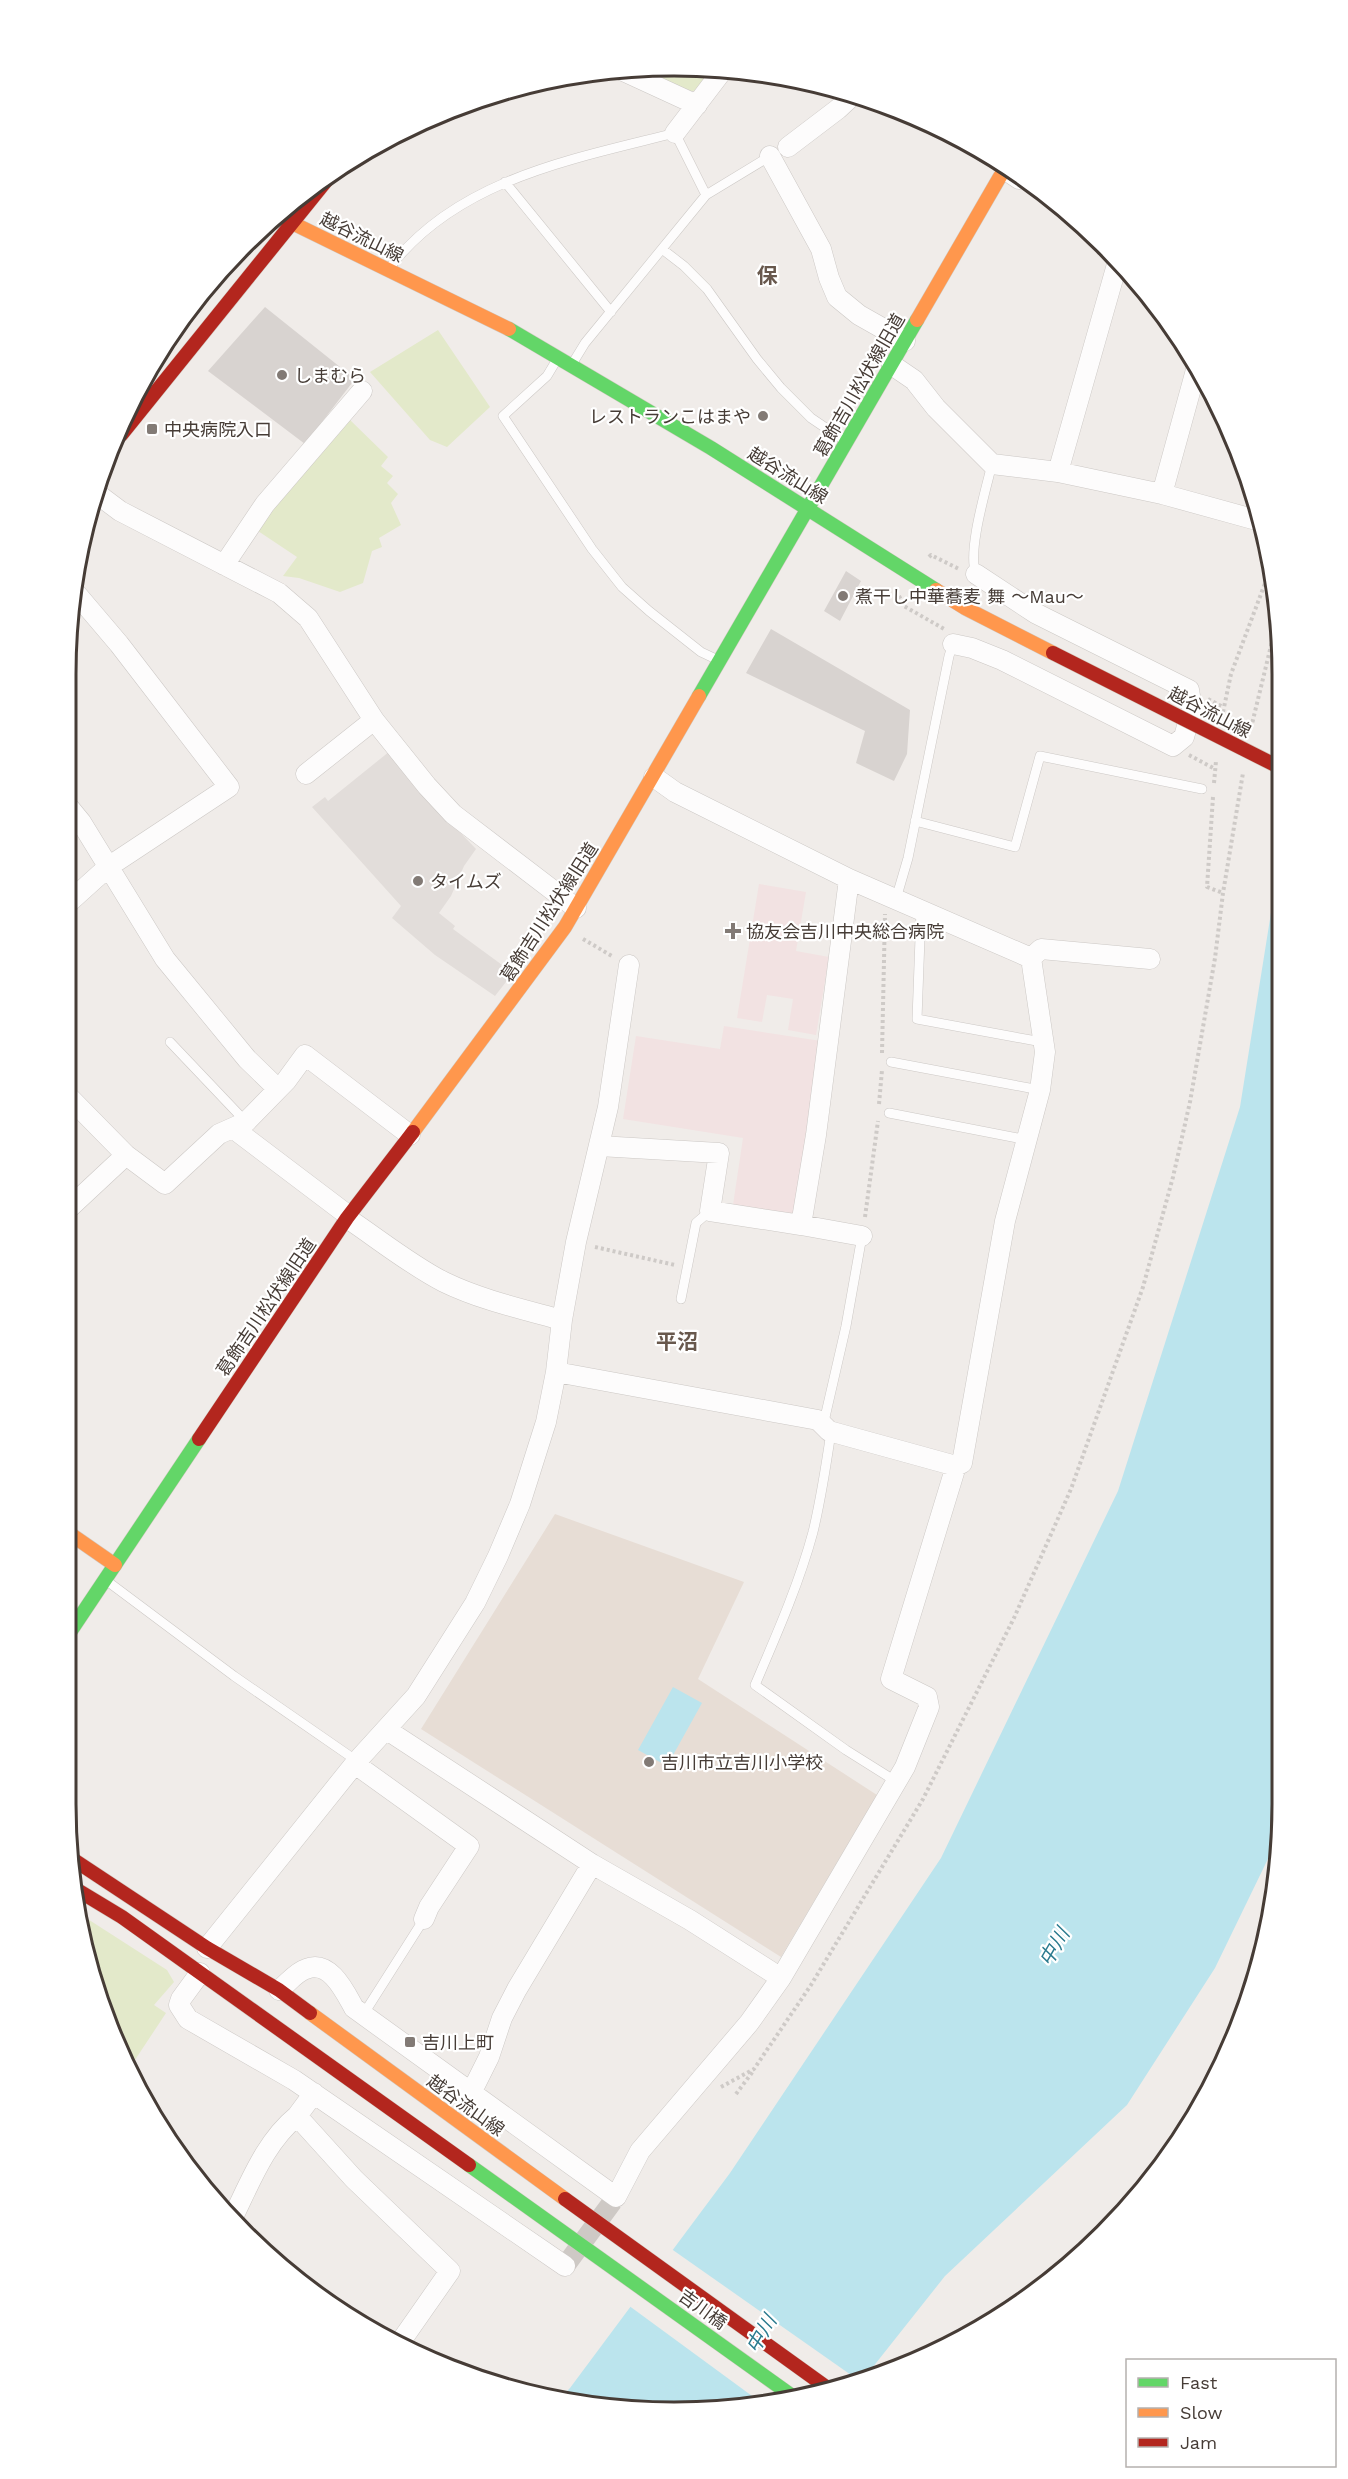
<svg xmlns="http://www.w3.org/2000/svg" width="1348" height="2479" font-family="'Work Sans','Noto Sans JP',sans-serif">
  <rect width="100%" height="100%" fill="#f0ece9"/>
  <path fill="#e7ddd5" d="M555 1514 744 1582 698 1679 877 1795 781 1957 421 1729Z"/>
  <path fill="#f2e2e2" d="M759 884 806 892 796 951 829 957 816 1035 788 1030 793 999 767 995 762 1022 737 1018Z
    M724 1026 821 1041 794 1214 733 1205 743 1138 623 1119 636 1036 720 1049Z"/>
  <path fill="#e3e9ca" d="M636 67 713 70 698 90 687 92Z
    M438 330 490 407 447 447 430 440 370 372Z
    M348 418 388 457 381 466 393 476 387 483 398 494 391 503 401 525 379 538 382 547 372 551 363 583 340 592 299 578 283 576 297 557 255 529Z
    M83 1916 167 1970 174 1982 154 2005 166 2013 129 2069 98 2001 78 1925Z"/>
  <path fill="#e2ddda" d="M390 751 428 799 476 849 464 866 451 896 439 913 455 926 453 929 513 973 495 996 435 955 392 918 401 906 312 807 325 797 328 801Z"/>
  <path fill="#bbe4ed" d="M1278 869 1281 1832 1215 1968 1127 2105 945 2276 861 2382 831 2392 714 2412H634L559 2399 570 2388 730 2173 941 1858 1118 1491 1240 1107Z
    M673 1687 702 1703 667 1766 638 1750Z"/>
  <path fill="#f0ece9" d="M670 2248 861 2382 831 2392 763 2404 628 2305Z"/>
  <path fill="#d8d3d0" d="M265 307 355 379 305 444 208 371Z
    M846 571 861 581 840 621 824 611Z
    M771 629 910 710 907 754 894 781 856 763 865 731 746 673Z"/>
  <g fill="none" stroke-linecap="round" stroke-linejoin="round">
    <path stroke="#cec9c5" stroke-width="20" stroke-dasharray="20 10" stroke-linecap="butt" d="M565 2266 616 2197"/>
    <defs>
      <path id="lane" d="M505 182 611 312
        M662 249 684 266 707 289 757 359 781 388 811 418 845 441
        M391 266C459 179 573 159 675 133L706 195
        M556 361 547 376 503 416 592 549 622 587 649 611 701 652 718 660
        M574 361 585 343 706 195 772 155
        M976 574C967 552 986 489 992 464
        M915 821 1015 847 1040 756 1202 789
        M896 899 908 858 949 656 953 644
        M921 911 917 1019 1042 1042
        M170 1042 246 1122
        M891 1062 1040 1090
        M889 1113 1028 1140
        M681 1299 696 1223 710 1211
        M823 1426 846 1326 862 1236
        M831 1432C826 1466 821 1499 813 1532 799 1584 776 1636 755 1685L846 1750 897 1782
        M107 1581 234 1676 357 1761
        M363 2015 424 1919"/>
      <path id="street" d="M621 70 697 105
        M675 133 723 70
        M788 147 838 109 853 95
        M770 156 821 249 829 278 837 297 859 315 905 341
        M1004 169 1019 179
        M892 365 914 380 936 408 992 464 1058 472 1162 494 1260 521
        M1058 472 1118 261
        M96 493 120 511 279 593 308 618 374 720 427 786 453 814 576 908
        M1162 494 1196 370
        M224 565 265 504 362 391
        M953 644 972 648 1002 660 1173 746 1184 737 1192 708 1189 690 1035 613 976 574
        M306 774 374 720
        M67 805 81 822 165 959 247 1059 278 1089
        M849 879 816 1135 801 1225 862 1236
        M67 904 108 867 229 787 119 644 74 591
        M1031 958 1041 949 1150 959
        M67 1095 126 1155 165 1184 219 1134 246 1122 286 1081 305 1055 410 1135
        M234 1129 349 1216
        M599 1146 719 1153 710 1211 801 1225
        M67 1210 126 1155
        M347 1218C377 1238 412 1266 444 1282 481 1300 522 1309 562 1320
        M556 1372 818 1420 829 1431 956 1466
        M387 1730 592 1864 690 1920 781 1978
        M355 1764 469 1846 429 1907 424 1919
        M207 1948 357 1761 416 1696 475 1603 498 1556 520 1504 546 1422 556 1372 562 1320 576 1242 608 1107 629 965
        M200 1973 181 1999 179 2005 188 2019 294 2080 565 2266
        M279 1990C287 1984 296 1972 306 1969 330 1959 345 1992 354 2008L616 2197 640 2151 749 2023 781 1978 905 1767 929 1707 927 1697 891 1679 956 1466 962 1463 1005 1221 1040 1090 1045 1052 1031 958 849 879 675 792 654 777
        M314 2093 297 2116 354 2179 450 2271 399 2344
        M471 2093 489 2057 502 2018 517 1989 592 1864
        M232 2219C250 2183 265 2142 297 2116"/>
      <path id="fast" d="M509 329 711 448 936 590
        M699 696 917 320
        M66 1638 199 1439
        M469 2165 795 2398"/>
      <path id="slow" d="M278 216 509 329
        M917 320 1005 168
        M936 590 965 608 1053 653
        M413 1132 565 927 699 696
        M66 1531 115 1565
        M310 2013 565 2199"/>
      <path id="jam" d="M121 435 330 176
        M199 1439 347 1218 413 1132
        M71 1858 207 1948 279 1990 310 2013
        M74 1888 122 1917 469 2165
        M565 2199 833 2392"/>
    </defs>
    <use href="#lane" stroke="#ccc8c5" stroke-width="10"/>
    <use href="#street" stroke="#ccc8c5" stroke-width="21"/>
    <use href="#fast" stroke="#d1c9c1" stroke-width="15"/>
    <use href="#slow" stroke="#d1c9c1" stroke-width="15"/>
    <use href="#jam" stroke="#d1c9c1" stroke-width="15"/>
    <path stroke="#cecac7" stroke-width="4" stroke-dasharray="3 3" stroke-linecap="butt" d="M929 557 931 555 959 569
      M899 596 904 606 944 629
      M1208 699 1223 707
      M1223 712 1231 674 1267 578 1272 575
      M1251 728 1277 621
      M1189 755 1215 769
      M1214 783 1216 761
      M1213 797 1207 887 1223 893
      M583 939 612 956
      M882 1053 885 914
      M879 1104 882 1070
      M865 1217 878 1121
      M595 1247 675 1265
      M721 2087 754 2069 811 1985 923 1799 1014 1618 1071 1489 1143 1287 1173 1177 1190 1102 1215 958 1223 893 1243 773
      M736 2094 754 2070"/>
    <use href="#lane" stroke="#fdfcfc" stroke-width="9"/>
    <use href="#street" stroke="#fdfcfc" stroke-width="20"/>
    <use href="#fast" stroke="#63d668" stroke-width="14"/>
    <use href="#slow" stroke="#ff974d" stroke-width="14"/>
    <use href="#jam" stroke="#b3261e" stroke-width="14"/>
    <defs>
      <path id="jam-bridge" d="M1053 653 1277 766"/>
    </defs>
    <use href="#jam-bridge" stroke="#d2c4b7" stroke-width="15" stroke-linecap="butt"/>
    <use href="#jam-bridge" stroke="#b3261e" stroke-width="14"/>
  </g>
  <g fill="#827a75" stroke="#fff" stroke-width="2">
    <circle cx="282" cy="375" r="6"/>
    <circle cx="763" cy="416" r="6"/>
    <rect x="146" y="423" width="12" height="12" rx="3"/>
    <circle cx="843" cy="596" r="6"/>
    <circle cx="418" cy="881" r="6"/>
    <path d="M730 922h6v6h6v6h-6v6h-6v-6h-6v-6h6z"/>
    <circle cx="649" cy="1762" r="6"/>
    <rect x="404" y="2036" width="12" height="12" rx="3"/>
  </g>
  <g text-anchor="middle" dominant-baseline="central" stroke-width="4.5" stroke-linejoin="round" paint-order="stroke">
    <g font-size="18" fill="#463c36" stroke="#fff">
      <text transform="translate(362 237) rotate(26)">越谷流山線</text>
      <text transform="translate(859 385) rotate(-60)">葛飾吉川松伏線旧道</text>
      <text transform="translate(788 475) rotate(32)">越谷流山線</text>
      <text transform="translate(1210 712) rotate(27)">越谷流山線</text>
      <text transform="translate(549 912) rotate(-57)">葛飾吉川松伏線旧道</text>
      <text transform="translate(266 1307) rotate(-56)">葛飾吉川松伏線旧道</text>
      <text transform="translate(466 2105) rotate(36)">越谷流山線</text>
      <text transform="translate(703 2309) rotate(36)">吉川橋</text>
    </g>
    <g font-size="18" fill="#463c36" stroke="#fff" text-anchor="start">
      <text x="294" y="375">しまむら</text>
      <text x="751" y="416" text-anchor="end">レストランこはまや</text>
      <text x="164" y="429">中央病院入口</text>
      <text x="855" y="596">煮干し中華蕎麦 舞 〜Mau〜</text>
      <text x="430" y="881">タイムズ</text>
      <text x="746" y="931">協友会吉川中央総合病院</text>
      <text x="661" y="1762">吉川市立吉川小学校</text>
      <text x="422" y="2042">吉川上町</text>
    </g>
    <g font-size="20" font-style="italic" fill="#2b7b8f" stroke="#fff">
      <text transform="translate(1054 1947) rotate(-60)">中川</text>
      <text transform="translate(761 2334) rotate(-60)">中川</text>
    </g>
    <g font-size="21" font-weight="bold" fill="#68584d" stroke="#fff">
      <text x="767" y="275">保</text>
      <text x="677" y="1341">平沼</text>
    </g>
  </g>
  <path d="M0 0H1348V2479H0ZM674 76H674A598 598 0 0 1 1272 674V1804A598 598 0 0 1 674 2402H674A598 598 0 0 1 76 1804V674A598 598 0 0 1 674 76Z" fill="#fff" fill-rule="evenodd"/>
  <path fill="none" stroke="#463c36" stroke-width="3" d="M674 76H674A598 598 0 0 1 1272 674V1804A598 598 0 0 1 674 2402H674A598 598 0 0 1 76 1804V674A598 598 0 0 1 674 76Z"/>
  <rect x="1126" y="2359" width="210" height="108" fill="#ffffff" stroke="#b5b1af" stroke-width="1.5"/>
  <rect x="1138" y="2378" width="30" height="9" fill="#63d668" stroke="#b5b1af" stroke-width="1.5"/>
  <text x="1180" y="2389" font-size="18" fill="#463c36">Fast</text>
  <rect x="1138" y="2408" width="30" height="9" fill="#ff974d" stroke="#b5b1af" stroke-width="1.5"/>
  <text x="1180" y="2419" font-size="18" fill="#463c36">Slow</text>
  <rect x="1138" y="2438" width="30" height="9" fill="#b3261e" stroke="#b5b1af" stroke-width="1.5"/>
  <text x="1180" y="2449" font-size="18" fill="#463c36">Jam</text>
</svg>
